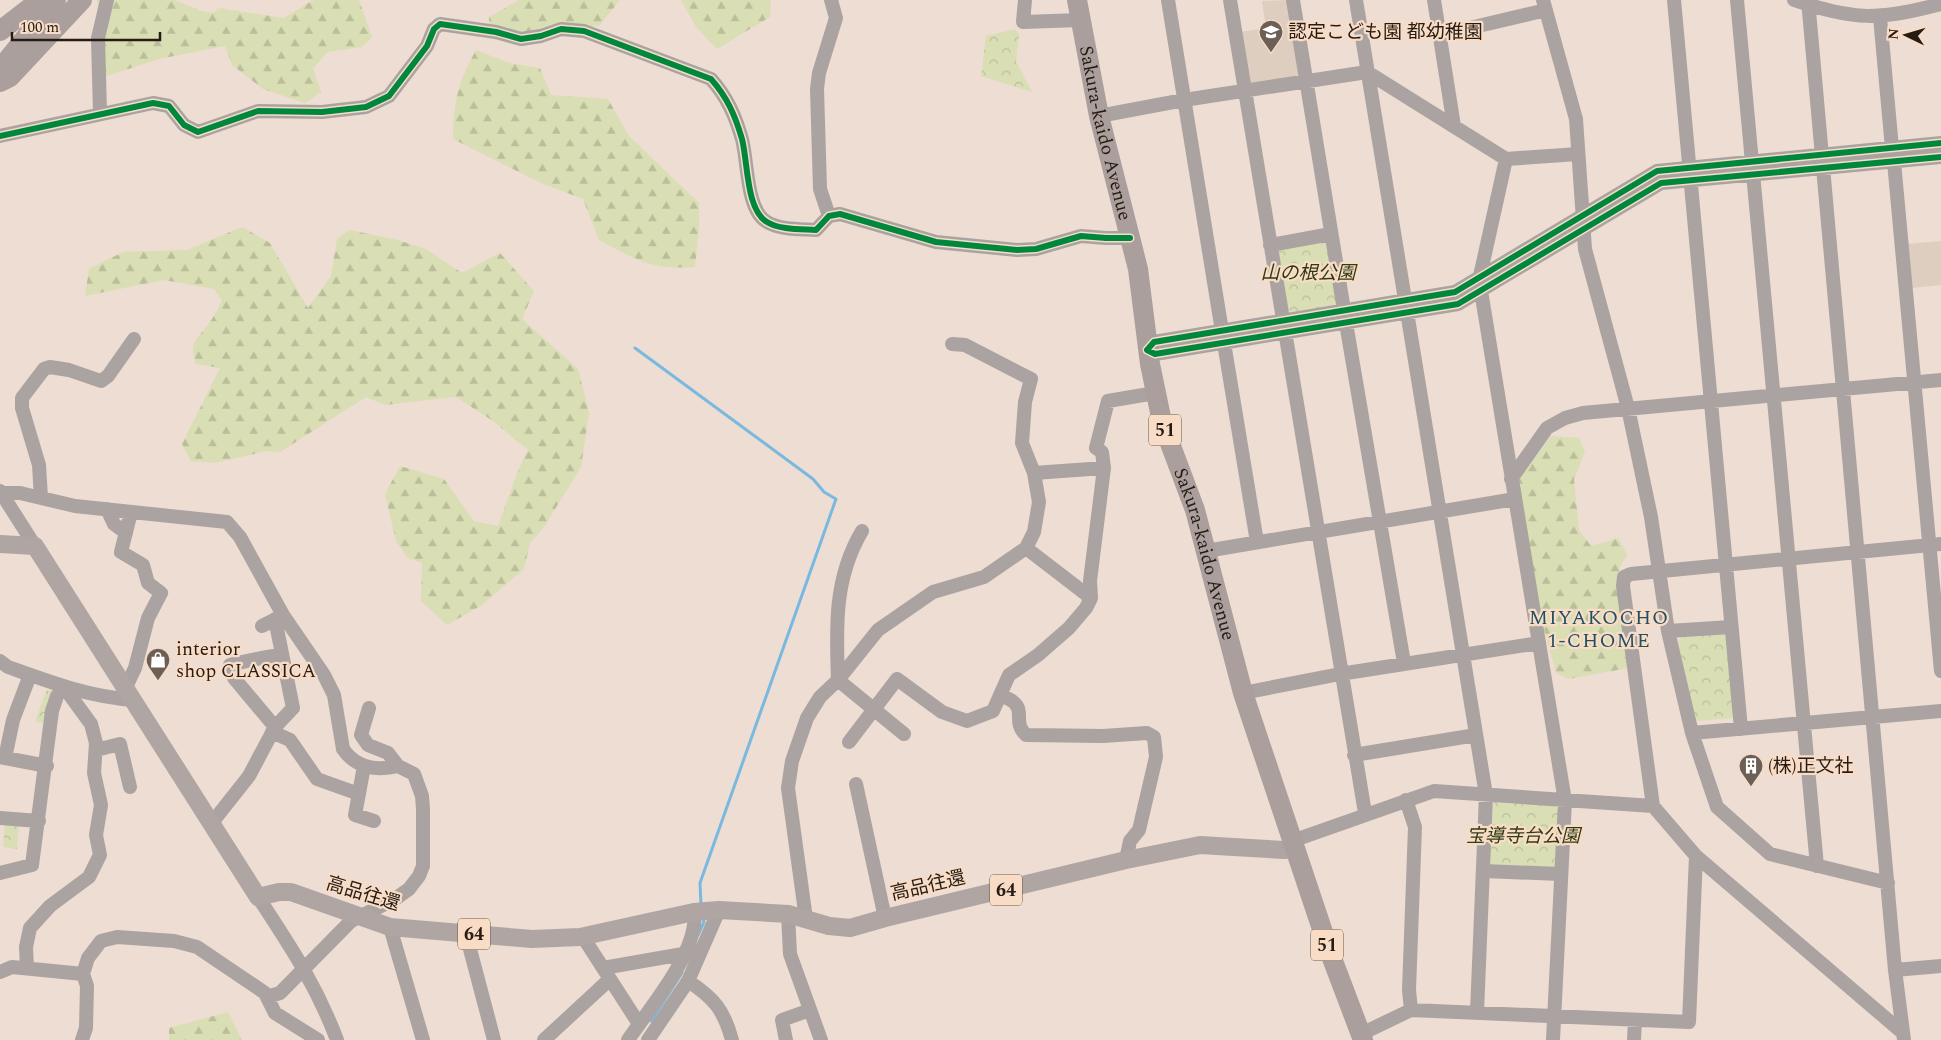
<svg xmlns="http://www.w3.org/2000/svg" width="1941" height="1040" font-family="Spectral,'Noto Sans JP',serif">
  <defs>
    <pattern id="forest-firs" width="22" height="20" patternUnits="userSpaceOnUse" patternTransform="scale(1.25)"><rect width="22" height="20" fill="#dadeb4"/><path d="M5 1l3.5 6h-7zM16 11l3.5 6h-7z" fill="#bbbe9a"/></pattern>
    <pattern id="park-crowns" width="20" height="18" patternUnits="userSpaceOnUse" patternTransform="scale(1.25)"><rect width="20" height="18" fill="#dadeb4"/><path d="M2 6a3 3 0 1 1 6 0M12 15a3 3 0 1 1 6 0" fill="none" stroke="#bbbe9a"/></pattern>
  </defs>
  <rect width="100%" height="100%" fill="#edddd2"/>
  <path fill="#ddcebf" d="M1290 0 1301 73 1298 79 1255 86 1249 82 1241 32 1266 28 1262 1Z
    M1941 241V285L1911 288 1907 244Z"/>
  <path fill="url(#forest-firs)" d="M97 0H175L201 11 214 13 218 8 284 18 313 0H359L372 37 362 47 328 52 313 68 321 92 305 103 263 89 232 65 225 46 159 59 104 77Z
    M519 0H620L599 26 527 32 489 29V17Z
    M681 0H771L770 17 717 49 696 27Z
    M476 50 509 63 540 68 551 95 608 99 629 136 699 203V227L695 267C652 270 636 260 599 240L583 199 541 183 453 139C454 101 457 84 476 50Z
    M242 227 270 243 308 308 331 276 337 239 349 230 394 239 426 249 462 273 500 253 534 291 522 319 578 369 589 413 581 467 544 527 530 543 524 569 482 605 447 625 421 601 422 563 408 558 396 541 385 494 400 466 444 479 474 521 498 526 518 471 528 450 493 421 456 397 385 405 366 397 280 452 267 451 215 463 191 461 182 444 220 368 196 364C188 340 198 339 210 322 215 315 219 307 222 300L214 289 164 280 85 296 89 269 123 252 187 250Z
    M1551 436 1579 438 1585 452 1574 479 1579 530 1591 546 1618 538 1627 554 1619 569 1628 668 1569 679 1556 673 1537 605 1516 483Z
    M228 1012 242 1040H169V1028Z"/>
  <path fill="url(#park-crowns)" d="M1015 29 1019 34 1016 61 1032 92 981 76 986 36Z
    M1326 237 1339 298 1335 305 1292 312 1287 309 1278 245Z
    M1724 630 1728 634 1735 713 1731 718 1698 721 1693 716 1678 641 1682 634Z
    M47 689 51 690 54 694 48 723 35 722Z
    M1496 801 1555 806 1559 812 1557 867 1553 872 1493 867 1487 862 1490 807Z
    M5 823 19 824 17 849 3 847Z"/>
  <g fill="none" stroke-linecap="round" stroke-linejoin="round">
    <path stroke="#7ab9df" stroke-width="3" d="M635 348 813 479 824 492 836 499 700 883 701 906
      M698 935 704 922 703 917
      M651 1021 682 973"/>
    <path stroke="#aaa3a2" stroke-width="14" d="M1025 0 1023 22 1080 20
      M1168 0 1222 331
      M1230 0 1365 813
      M1293 0 1344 310
      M1356 0 1486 795 1477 1012
      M1434 0 1454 126
      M1543 0 1576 119 1585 249 1628 408 1651 517 1668 631 1692 733 1717 807 1770 854 1888 883
      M1674 0 1741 729
      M1737 0 1817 866
      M1794 0C1855 21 1879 20 1941 4
      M1808 0 1895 970 1904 1040
      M1880 17 1892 148
      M1440 35 1546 10
      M100 113 98 38 107 0
      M1099 116 1184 100 1367 72 1506 159 1578 154
      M0 136 153 103 169 106 184 125 198 132 258 111 322 112 366 107 389 96 427 46 434 29 440 24 496 32 521 39 541 36 561 29 584 31 711 79C727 97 735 115 742 139 748 162 746 210 767 222 780 230 801 229 816 230L829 216 840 214 936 242 1017 250 1036 249 1081 236 1106 238H1130
      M1941 143 1657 171 1455 292 1154 342 1147 350 1155 354 1458 304 1661 183 1941 157
      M1894 162 1941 671
      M829 216 820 189 817 89 819 73 836 18 831 0
      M1270 245 1331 234
      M1480 276 1506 159
      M1481 291 1565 801 1553 1040
      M1346 323 1404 663
      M1224 343 1257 542
      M1034 473 1104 468
      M1511 479 1547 428 1565 418 1583 413 1941 380
      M0 491 35 546
      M1 493H20L75 506 227 522 240 537 283 615 324 675 334 695 343 749C356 768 377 771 398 766L414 774 422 796 423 809V866L419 876 409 889 395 899 351 921 280 993 267 997
      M41 498 39 465 22 408V398L44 369 50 367 69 370 101 381 108 376 134 339
      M107 509 114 524 126 533
      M862 531C834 578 836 627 838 680L904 734
      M1026 548 1091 598
      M1206 551 1515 499
      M262 626 282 616
      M1668 631 1731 627
      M0 661 8 667C50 682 89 697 134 700
      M126 687 135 668 148 618 161 593 148 583 143 565 121 552 131 512
      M1243 693 1340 674 1539 643
      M1000 695C1033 707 1009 719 1026 735L1103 736 1147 733 1154 737 1156 757 1139 830 1130 841 1126 860
      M369 708 361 735 368 745 388 753 398 766
      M275 727 234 678 230 665C248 660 264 658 282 654
      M272 732 290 740 317 779 359 794
      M1692 733 1941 711
      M849 742 897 679 942 712 967 721 993 711 1009 675 1038 655 1069 628 1086 608 1091 598 1090 581 1104 468 1102 452 1096 448 1108 401 1155 393
      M96 750 120 744 130 787
      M1354 755 1476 735
      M0 757 47 766
      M5 758 13 720 30 675
      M364 766 355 815 374 821
      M856 784 885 918
      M1406 800 1415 827 1409 990 1411 1010
      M0 818 39 821
      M211 824 249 776 275 727 293 708 275 619
      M1292 841 1434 791 1653 806
      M1484 871 1561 874
      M0 873 32 865 52 711 57 696 64 687
      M258 897C290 946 316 984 337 1040
      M788 914 790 954 821 1040
      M806 919 788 788 792 761 807 718 820 697 838 680 878 630 933 592 984 577 1026 548 1034 532 1039 502 1034 473 1022 443 1025 402 1031 379 965 345 952 344
      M390 927 423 1040
      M466 934 494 1040
      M583 937 639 1024
      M27 968 26 947 30 928 50 906 89 877 100 855 96 835 101 805 94 773 96 743 91 724 64 687
      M603 968 683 954
      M1895 970 1941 966
      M0 972 12 967 83 974
      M688 981C714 998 724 1010 732 1040
      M1903 1033 1696 856 1653 806 1623 586 1624 577 1631 574 1941 544
      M1361 1034 1411 1010 1689 1022 1696 856
      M82 1040 86 1028 87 986 83 974 88 958 101 941 117 937 174 941 197 947 265 993 275 1013 318 1040
      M544 1040 610 979
      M628 1040C648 1010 700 950 694 912
      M648 1040 688 981 719 910
      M786 1040 782 1020 810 1010
      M1634 1040 1635 1020"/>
    <path stroke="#afa5a2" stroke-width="18" d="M0 544 35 546 258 897 279 892H291L390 927 532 939 580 937 694 912 719 910 788 914 829 926 850 928 885 918 1126 860 1200 845 1284 850 1294 849"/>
    <g stroke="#aa9f9c" stroke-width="20">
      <path id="s1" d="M1077 0 1099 116 1138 269 1150 364 1162 422 1195 510 1243 693 1330 953 1363 1040"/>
      <path d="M0 31 40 0"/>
      <path d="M0 69 56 0"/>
      <path d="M0 82 10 77 82 0"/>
    </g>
    <defs>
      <path id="cycleway" d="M0 136 153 103 169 106 184 125 198 132 258 111 322 112 366 107 389 96 427 46 434 29 440 24 496 32 521 39 541 36 561 29 584 31 711 79C727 97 735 115 742 139 748 162 746 210 767 222 780 230 801 229 816 230L829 216 840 214 936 242 1017 250 1036 249 1081 236 1106 238H1130
        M1941 143 1657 171 1455 292 1154 342 1147 350 1155 354 1458 304 1661 183 1941 157"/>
    </defs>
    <use href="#cycleway" stroke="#f9dcc6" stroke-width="9"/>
    <use href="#cycleway" stroke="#00873e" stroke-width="6"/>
  </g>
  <defs>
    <symbol id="school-pin" viewBox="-11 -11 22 30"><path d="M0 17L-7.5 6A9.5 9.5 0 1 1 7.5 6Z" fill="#6c6056" stroke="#f9dcc6"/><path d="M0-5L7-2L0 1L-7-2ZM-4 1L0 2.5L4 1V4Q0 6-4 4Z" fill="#fff"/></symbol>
    <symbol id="shop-pin" viewBox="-11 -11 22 30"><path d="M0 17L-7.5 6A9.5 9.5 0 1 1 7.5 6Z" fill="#6c6056" stroke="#f9dcc6"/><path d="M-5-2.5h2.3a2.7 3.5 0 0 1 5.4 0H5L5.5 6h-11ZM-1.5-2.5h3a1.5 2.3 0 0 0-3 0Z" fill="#fff"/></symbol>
    <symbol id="building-pin" viewBox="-11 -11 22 30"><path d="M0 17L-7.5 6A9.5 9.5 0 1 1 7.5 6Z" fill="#6c6056" stroke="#f9dcc6"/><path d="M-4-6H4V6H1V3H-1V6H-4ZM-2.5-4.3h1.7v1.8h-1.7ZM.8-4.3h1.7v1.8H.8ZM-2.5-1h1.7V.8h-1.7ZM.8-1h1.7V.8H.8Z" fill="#fff"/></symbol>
  </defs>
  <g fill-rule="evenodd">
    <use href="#school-pin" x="1257" y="18" width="28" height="38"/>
    <use href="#shop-pin" x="144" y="646" width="28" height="38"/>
    <use href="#building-pin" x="1737" y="752" width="28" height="38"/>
  </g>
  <g text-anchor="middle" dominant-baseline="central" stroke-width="4.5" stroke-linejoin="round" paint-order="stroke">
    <g fill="#f9dcc6" stroke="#655649" stroke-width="1">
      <rect x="1149" y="414.5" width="32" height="31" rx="4"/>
      <rect x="990" y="874.5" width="32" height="31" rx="4"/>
      <rect x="458" y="918.5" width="32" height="31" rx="4"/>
      <rect x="1311" y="929.5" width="32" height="31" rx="4"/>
    </g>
    <g font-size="18" font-weight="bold" fill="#261c14">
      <text x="1165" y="430">51</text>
      <text x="1006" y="890">64</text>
      <text x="474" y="934">64</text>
      <text x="1327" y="945">51</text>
    </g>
    <g font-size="19" fill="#261c14" stroke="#f9dcc6" text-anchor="start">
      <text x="1288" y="32">認定こども園 都幼稚園</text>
      <text x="176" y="649">interior<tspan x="176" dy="22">shop CLASSICA</tspan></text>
      <text x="1768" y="766">(株)正文社</text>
    </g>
    <g font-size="19" fill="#261c14" stroke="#f9dcc6">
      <text stroke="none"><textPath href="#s1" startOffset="136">Sakura-kaido Avenue</textPath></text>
      <text stroke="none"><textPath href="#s1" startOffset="570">Sakura-kaido Avenue</textPath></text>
      <text transform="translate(928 886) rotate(-13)">高品往還</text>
      <text transform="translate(363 894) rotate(17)">高品往還</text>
    </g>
    <g font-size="19" font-style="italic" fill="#303b13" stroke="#f9dcc6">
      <text x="1308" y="273">山の根公園</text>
      <text x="1523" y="836">宝導寺台公園</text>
    </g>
    <g font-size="20" letter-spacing="1" fill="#205163" stroke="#f9dcc6">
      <text x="1599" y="618">MIYAKOCHO<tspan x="1599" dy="23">1-CHOME</tspan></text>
    </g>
  </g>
  <g transform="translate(1906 35) rotate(275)" stroke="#f9dcc6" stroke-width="4" paint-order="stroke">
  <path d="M0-4L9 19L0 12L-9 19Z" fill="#261c14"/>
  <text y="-8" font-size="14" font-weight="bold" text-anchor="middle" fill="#261c14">N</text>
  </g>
  <path d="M12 32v8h148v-8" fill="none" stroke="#261c14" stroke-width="2.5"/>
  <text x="20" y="32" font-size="15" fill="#261c14" stroke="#f9dcc6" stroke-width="4" paint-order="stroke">100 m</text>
</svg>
